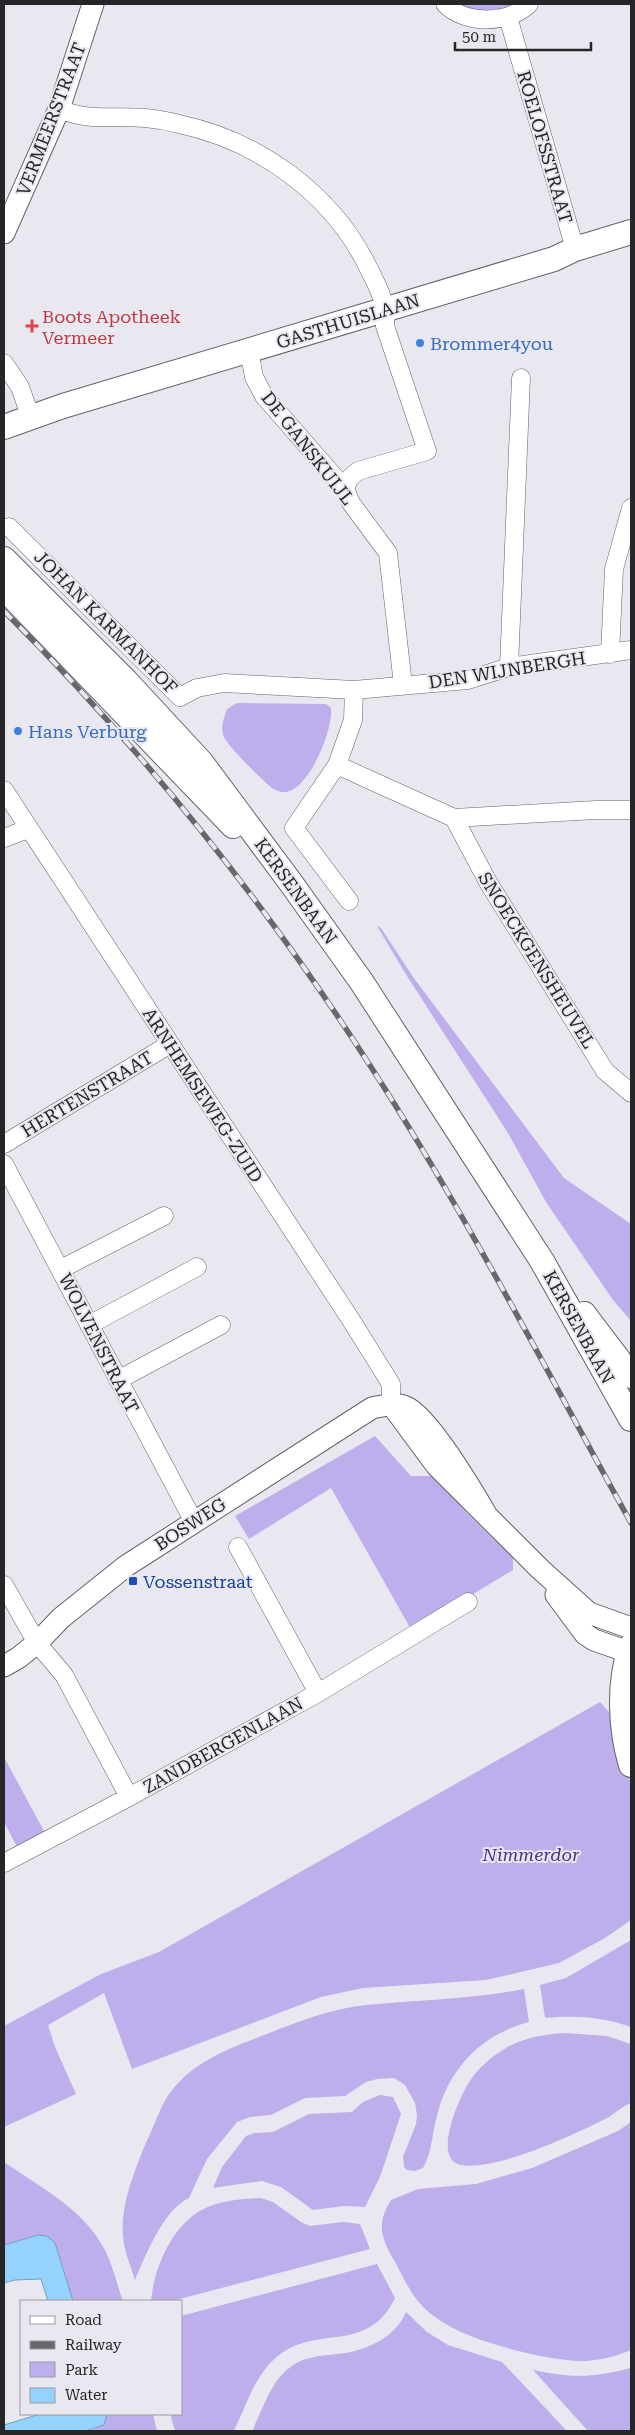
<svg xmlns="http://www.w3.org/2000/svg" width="635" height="2435" font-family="'Roboto Serif',serif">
  <rect width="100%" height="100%" fill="#e9e8f0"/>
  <path fill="#beaeec" d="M455 4H522L484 14Z
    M237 703 326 704 331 708C334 728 308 794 283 792 280 792 275 790 272 788 266 784 228 746 225 739 219 729 224 718 227 709Z
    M377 926 381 928 413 977 564 1178 631 1224V1321L613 1300 546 1202 508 1133 407 976Z
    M375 1436 411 1476H436L466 1512 513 1558V1570L412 1631 331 1488 249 1539 235 1516Z
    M600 1702 611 1714 631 1784V1920L605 1938 559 1963 486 1980 363 1988 321 1997 132 2069 104 1993 48 2025 55 2047 76 2094 4 2127V2026L101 1974 159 1952Z
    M4 1757 45 1833 17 1847 4 1822Z
    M631 1940V2027C602 2017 576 2015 545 2018L540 1985 566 1978Z
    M524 1989 529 2022C482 2034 448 2069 437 2116 432 2133 432 2153 423 2168L415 2171 407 2170 404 2167 403 2157 416 2124 417 2115 415 2103 405 2085 394 2078 377 2079 366 2082 345 2096 305 2098 271 2115 250 2117 237 2122 207 2159 189 2198C163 2210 146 2255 135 2280 132 2269 126 2256 124 2244 118 2211 133 2175 145 2145 153 2129 159 2109 169 2094 190 2065 222 2051 254 2039 290 2025 327 2009 366 2005 419 2000 471 1999 524 1989Z
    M565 2033 607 2036 631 2044V2103C623 2106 616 2112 609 2117 575 2134 498 2171 461 2165 431 2160 460 2095 470 2081 478 2068 492 2056 506 2048 522 2038 546 2034 565 2033Z
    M380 2095 393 2097 401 2114 380 2177 365 2207 344 2206 313 2210 281 2187 262 2181 213 2188 222 2167 246 2136 254 2133 273 2132 309 2114 352 2112 363 2102Z
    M631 2122V2350C615 2357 593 2362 576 2361 538 2358 468 2341 438 2319 414 2303 408 2286 395 2262 381 2238 376 2224 391 2200L418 2189 476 2184 532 2168 618 2131Z
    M4 2162C41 2188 83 2208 105 2250 113 2266 117 2285 123 2301H73L55 2243 38 2235 4 2245Z
    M261 2198 273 2202 301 2222 310 2226 343 2222 360 2224 370 2249 172 2301H151C154 2267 174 2220 208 2207 224 2200 244 2199 261 2198Z
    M377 2264 395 2298C368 2355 316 2324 278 2356 256 2373 246 2406 234 2431H175L170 2414H181V2316Z
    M406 2312 427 2332 448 2345 502 2362 567 2431H252C262 2411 270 2383 288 2369 303 2356 320 2356 338 2354 366 2351 395 2338 406 2312Z
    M631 2368V2431H588L533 2370C572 2378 592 2378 631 2368Z
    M107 2414H153L157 2431H88L104 2425Z"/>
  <path fill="#94d3fd" stroke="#739fbd" d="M38 2235 47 2236 55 2243 73 2301H48L41 2279 15 2280 4 2283V2245Z
    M40 2414H107L104 2425 85 2431H4V2425Z"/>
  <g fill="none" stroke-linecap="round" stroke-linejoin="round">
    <defs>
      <path id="minor" d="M445 4C466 25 508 24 529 4
        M508 17 575 249
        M59 109C90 122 113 115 145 118 156 119 168 121 179 124 259 141 333 194 369 269 379 289 387 303 385 326L427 451 358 471 349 479 345 489
        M249 351 254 377 264 396 345 489 351 503 388 553 403 685
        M4 363 20 387 31 418
        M9 527 180 697 197 688 224 683 354 690 468 680 509 667 631 650
        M610 654 614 569 631 508
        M509 667 521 378
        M337 765 454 818 488 882 605 1071 631 1093
        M4 790 351 1320 391 1384V1404
        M454 818 596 810H631
        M4 838 28 829
        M349 901 294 828 337 765 353 720 354 690
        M4 1144 170 1044
        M4 1164 194 1522
        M61 1269 164 1216
        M89 1325 197 1267
        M118 1380 221 1325
        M238 1547 318 1693
        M4 1585 37 1643 64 1675 129 1797
        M4 1863 129 1797 318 1693 468 1602"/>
      <path id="tertiary" d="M4 233 59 109 93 4
        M391 1404 436 1465 540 1569 589 1613 631 1628
        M556 1595 585 1634 594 1640 631 1653
        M4 1666 18 1658 37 1643 61 1618 126 1566 372 1408C382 1406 395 1402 406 1407 429 1417 472 1490 486 1514"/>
      <path id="secondary" d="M4 427 63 406 554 259 575 249 631 232
        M4 559 126 681 201 762 291 883 361 981 542 1261 631 1419
        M4 588 233 826
        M584 1314 631 1376
        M631 1646C618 1681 620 1729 631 1765"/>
    </defs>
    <use href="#minor" stroke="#636269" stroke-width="19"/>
    <use href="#tertiary" stroke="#636269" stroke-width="23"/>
    <use href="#secondary" stroke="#636269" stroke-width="26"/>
    <use href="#minor" stroke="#fff" stroke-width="18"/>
    <use href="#tertiary" stroke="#fff" stroke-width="21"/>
    <use href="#secondary" stroke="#fff" stroke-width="24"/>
    <defs>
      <path id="rail" d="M4 611C142 749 265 902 371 1067 466 1214 546 1370 631 1523"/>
    </defs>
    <use href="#rail" stroke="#68676b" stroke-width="5.5"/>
    <use href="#rail" stroke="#e9e8f0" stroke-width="4" stroke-dasharray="11" stroke-linecap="butt"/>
  </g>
  <path fill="#e0444e" stroke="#e9e8f0" stroke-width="2" d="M29.5 318.5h5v5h5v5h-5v5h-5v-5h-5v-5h5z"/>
  <g fill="#3f7fe0" stroke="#e9e8f0" stroke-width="2">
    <circle cx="420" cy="343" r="5"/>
    <circle cx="18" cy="731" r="5"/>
  </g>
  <rect fill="#1a4fb4" stroke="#e9e8f0" stroke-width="2" x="128" y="1576" width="10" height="10" rx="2.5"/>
  <g text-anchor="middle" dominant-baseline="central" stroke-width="4" stroke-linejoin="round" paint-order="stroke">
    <g font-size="18" fill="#262528" stroke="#e9e8f0">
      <text transform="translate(51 119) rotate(-69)">VERMEERSTRAAT</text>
      <text transform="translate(545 147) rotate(74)">ROELOFSSTRAAT</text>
      <text transform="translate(348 321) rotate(-17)">GASTHUISLAAN</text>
      <text transform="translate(308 448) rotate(52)">DE GANSKUIJL</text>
      <text transform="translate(106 622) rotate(45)">JOHAN KARMANHOF</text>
      <text transform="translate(507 670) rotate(-9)">DEN WIJNBERGH</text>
      <text transform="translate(296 891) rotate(54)">KERSENBAAN</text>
      <text transform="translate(537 960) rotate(58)">SNOECKGENSHEUVEL</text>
      <text transform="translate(87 1094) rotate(-31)">HERTENSTRAAT</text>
      <text transform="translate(203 1095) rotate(57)">ARNHEMSEWEG-ZUID</text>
      <text transform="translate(579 1327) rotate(61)">KERSENBAAN</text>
      <text transform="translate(99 1343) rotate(63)">WOLVENSTRAAT</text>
      <text transform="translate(190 1524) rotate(-33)">BOSWEG</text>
      <text transform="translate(223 1745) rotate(-29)">ZANDBERGENLAAN</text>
    </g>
    <g font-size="18" fill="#be3a42" stroke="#e9e8f0" text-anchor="start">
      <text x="42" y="316">Boots Apotheek<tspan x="42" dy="21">Vermeer</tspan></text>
    </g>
    <g font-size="18" fill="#366cbe" stroke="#e9e8f0" text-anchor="start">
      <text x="430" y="343">Brommer4you</text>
      <text x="28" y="731">Hans Verburg</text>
    </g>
    <g font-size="18" fill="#164399" stroke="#e9e8f0" text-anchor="start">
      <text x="143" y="1581">Vossenstraat</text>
    </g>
    <g font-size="18" font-style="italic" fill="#4e2e86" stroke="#e9e8f0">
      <text x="531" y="1854">Nimmerdor</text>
    </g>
  </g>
  <rect width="635" height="2435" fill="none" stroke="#262528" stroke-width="10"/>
  <rect x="20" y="2300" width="162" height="115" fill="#e9e8f0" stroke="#9b9aa0"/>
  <rect x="30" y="2316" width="25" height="8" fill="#ffffff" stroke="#9b9aa0"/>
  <text x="65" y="2325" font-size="15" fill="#262528">Road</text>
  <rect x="30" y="2341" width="25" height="8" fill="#68676b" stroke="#9b9aa0"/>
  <text x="65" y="2350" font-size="15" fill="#262528">Railway</text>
  <rect x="30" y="2362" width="25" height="15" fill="#beaeec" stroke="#9b9aa0"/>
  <text x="65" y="2375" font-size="15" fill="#262528">Park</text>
  <rect x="30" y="2388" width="25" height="15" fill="#94d3fd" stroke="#9b9aa0"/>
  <text x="65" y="2400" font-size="15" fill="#262528">Water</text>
  <path d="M455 42v8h136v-8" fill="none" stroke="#262528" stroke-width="2.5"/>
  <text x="462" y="42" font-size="15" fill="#262528" stroke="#e9e8f0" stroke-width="4" paint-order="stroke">50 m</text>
</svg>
